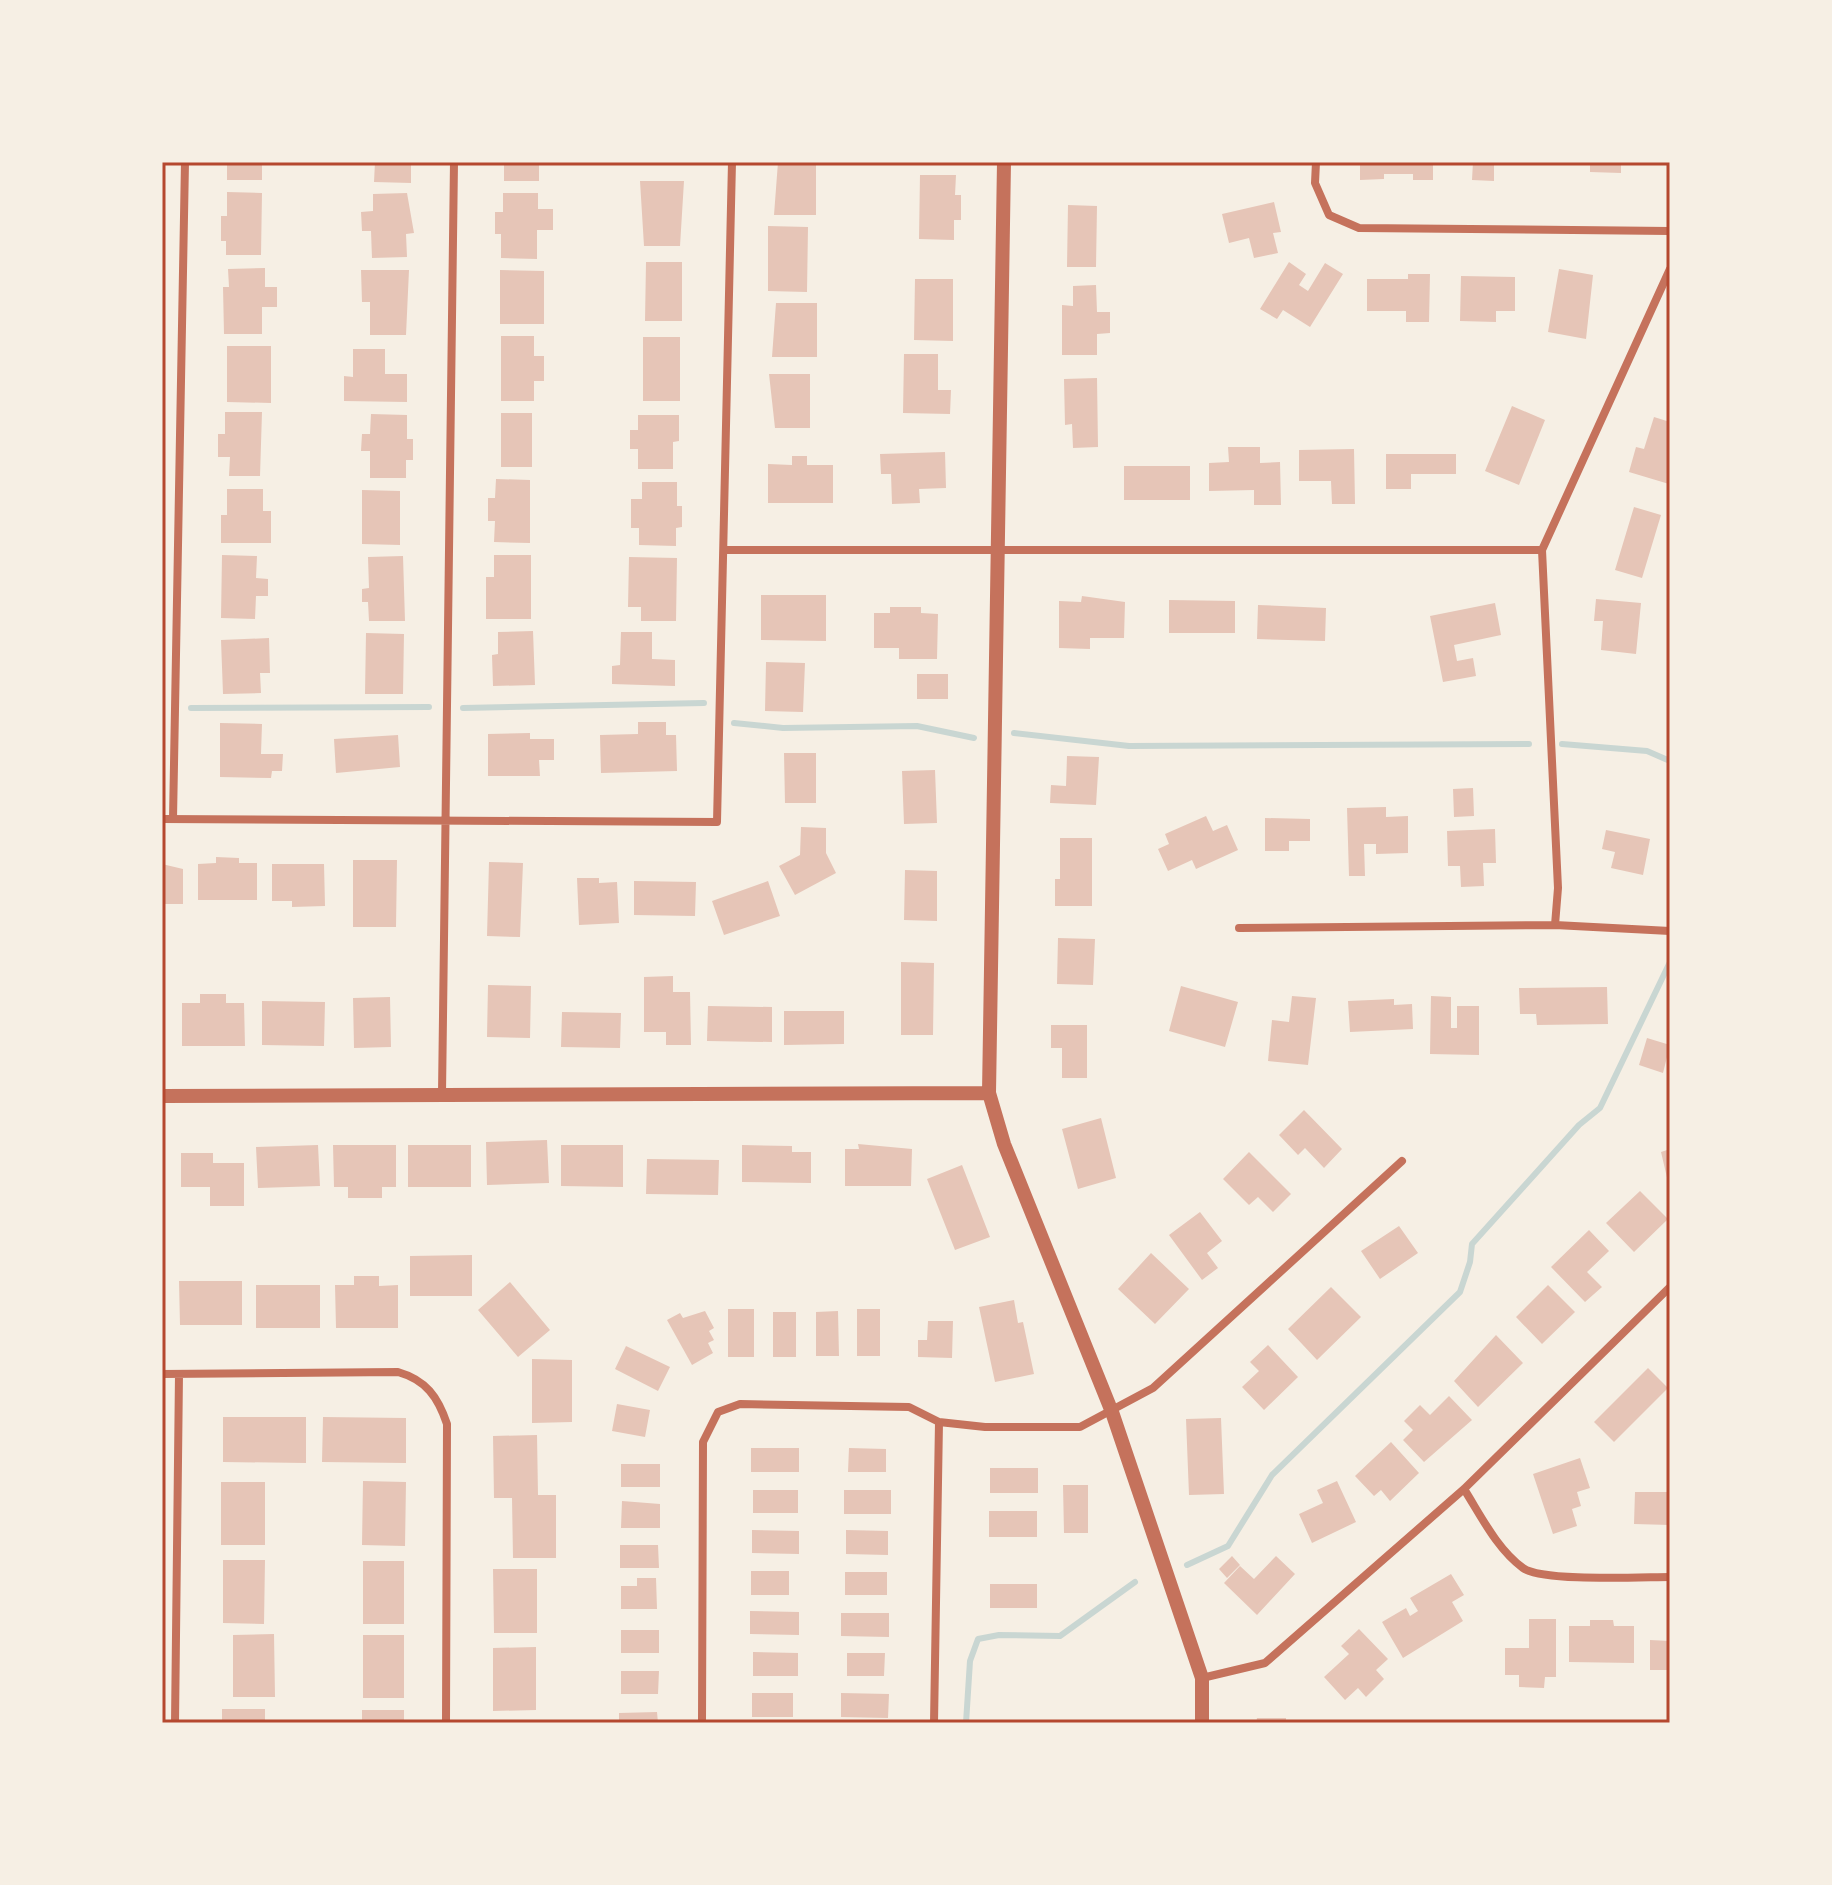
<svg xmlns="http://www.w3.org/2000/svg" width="1832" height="1885" font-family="'Sofia Sans Condensed',sans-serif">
  <rect width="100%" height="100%" fill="#f6efe4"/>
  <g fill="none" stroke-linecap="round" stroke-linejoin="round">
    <path stroke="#c9d6d2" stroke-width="6" d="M191 708 429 707
      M463 708 704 703
      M734 723 783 728 917 726 974 738
      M1014 733 1129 746 1529 744
      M1562 744 1647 751 1670 761
      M1187 1565 1228 1546 1272 1475 1460 1292 1470 1262 1472 1244 1579 1125 1600 1108 1670 962
      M966 1723 970 1661 978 1639 999 1635 1060 1636 1135 1582"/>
  </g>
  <path fill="#e6c5b7" d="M227 162H262V180H227Z
    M375 162H411V183L374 182Z
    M504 162H539V181H504Z
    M778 162H816V215H774Z
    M1360 162H1433V180H1413V174H1384V179L1360 180Z
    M1473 162H1494V181L1472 180Z
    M1590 162H1621V173L1590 172Z
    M920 175H956L955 195H961V220H954V240L919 239Z
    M640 181H684L680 246H644Z
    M227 192 262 193 261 255H226V241H221V216H227Z
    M407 193 414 233 406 234 407 257 372 258 371 231H362L361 212 373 211V194Z
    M503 193H538V209H553V230H537V259L501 258V234H495V212H503Z
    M1274 202 1281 232 1273 233 1278 253 1254 258 1249 238 1229 243 1222 214Z
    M1068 205 1097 206 1096 267H1067Z
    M768 226 808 227 807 292 768 291Z
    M646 262H682V321H645Z
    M1289 262 1306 274 1299 285 1308 291 1325 263 1343 274 1310 327 1283 310 1277 319 1260 309Z
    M265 268V287H277V307H262V334H224L223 287H229L228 269Z
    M1559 269 1593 275 1586 339 1548 332Z
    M361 270H409L406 335H370V302H362Z
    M500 270 544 271V324H500Z
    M1408 274H1430L1429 322H1406V311H1367V279H1408Z
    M1461 276 1515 277V311H1496V322L1460 321Z
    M915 279H953V341L914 340Z
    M1096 285 1097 312H1110V333L1097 334V355H1062V305L1073 306V286Z
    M776 303H817V357H772Z
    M501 336H534V356H544V381H534V401H501Z
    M643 337H680V401H643Z
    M227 346H271V403L227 402Z
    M353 349H385V374H407V402L344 401V376L353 377Z
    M904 354H938V390H951L950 414 903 413Z
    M769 374H810V428H775Z
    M1097 378 1098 447 1073 448 1072 424 1065 425 1064 379Z
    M1512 406 1545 420 1519 485 1485 471Z
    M225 412H262L260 476H229L230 457H218V434H225Z
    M501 413H532V467H501Z
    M371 414 407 415V439H413V460H406V478H370V451H361L362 434H370Z
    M638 415H679V441L673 442V469H638V449H630V430H638Z
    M1654 417 1670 422 1669 484 1629 472 1636 447 1644 449Z
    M1228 447H1260V463L1280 462 1281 505H1254V490L1209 491V463L1229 462Z
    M1354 449 1355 504H1332L1331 481H1299V450Z
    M945 452 946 488 919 489 920 503 892 504 891 474H881L880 454Z
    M1386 454H1456V474H1411V489H1386Z
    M792 456H807V465H833V503H768V464L792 465Z
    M1124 466H1190V500H1124Z
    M496 479 530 480V543L494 542 495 521H488V498H495Z
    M642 482H677V506H682V527L676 528V546L639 545V528H631V499H642Z
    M227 489H263V511H271V543H221V515H227Z
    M362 490 400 491V545L362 544Z
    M1634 507 1661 515 1642 578 1615 570Z
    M222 555 257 556 256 578 268 579V596H256L255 619 221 618Z
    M494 555H531V619H486V577H494Z
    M403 556 405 621H369L368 602H362V589L369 588 368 557Z
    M629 557 677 558 676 621H641V607H628Z
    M761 595H826V641L761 640Z
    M1082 596 1125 602 1124 638H1090V649L1059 648V601L1081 602Z
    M1596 599 1641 603 1636 654 1601 650 1603 621H1594Z
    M1169 600 1235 601V633H1169Z
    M1495 603 1501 635 1454 645 1457 661 1473 658 1476 676 1443 682 1430 616Z
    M1258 605 1326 608 1325 641 1257 639Z
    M890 607H921V613L938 614 937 659H899V648H874V613H890Z
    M533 631 535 685 493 686 492 655 498 654V632Z
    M621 632H652V659L675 660V686L612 684V666L620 665Z
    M366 633 404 634 403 694H365Z
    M269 638 270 673H260L261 693 223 694 221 640Z
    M766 662 805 663 803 712 765 711Z
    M917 674H948V699H917Z
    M638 722H666V735H676L677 771 601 773 600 735 638 734Z
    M220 723 262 724 261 754H283L282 771H272L271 778 220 777Z
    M530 733V739H554V760H539L540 776H488V734Z
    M398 735 400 767 336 773 334 739Z
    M784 753H816V803H785Z
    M1067 756 1099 757 1096 805 1050 803 1051 785 1066 786Z
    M935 770 937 823 904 824 902 771Z
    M1473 788 1474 816 1454 817 1453 789Z
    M1386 807V817L1408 816V853L1376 854V844H1364L1365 876H1349L1347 808Z
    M1206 816 1213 831 1227 825 1238 850 1196 869 1192 860 1168 871 1158 849 1169 844 1165 834Z
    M1265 818 1310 819V841H1289V851H1265Z
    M801 827 826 828V853L836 873 795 895 779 866 800 855Z
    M1495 829 1496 863H1483L1484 886 1461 887 1460 866H1448L1447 831Z
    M1606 830 1650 839 1643 875 1611 868 1615 852 1602 849Z
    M1060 838H1092V906H1055V879H1060Z
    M216 857 239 858V863H257V900H198V864L216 863Z
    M353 860H397L396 927H353Z
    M489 862 523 863 520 937 487 936Z
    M162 864 183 869V904H162Z
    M272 864H324L325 906 292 907V901H272Z
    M905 870 937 871V921L904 920Z
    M577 878H599V883L617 882 619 923 579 925Z
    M634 881 696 882 695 916 634 915Z
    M768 881 780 916 724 935 712 901Z
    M1058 938 1095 939 1093 985 1057 984Z
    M901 962 934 963 933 1035H901Z
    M673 976V992H690L691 1045H666V1032H644V977Z
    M488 985 531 986 530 1038 487 1037Z
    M1181 986 1238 1002 1225 1047 1169 1031Z
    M1607 987 1608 1024 1537 1025 1536 1014H1520L1519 988Z
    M200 994H226V1003H244L245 1046H182V1003H200Z
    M1292 996 1316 998 1308 1065 1268 1061 1272 1020 1289 1022Z
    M1431 996 1451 997V1028H1457V1006H1479V1055L1430 1054Z
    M390 997 391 1047 354 1048 353 998Z
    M1394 999V1005L1412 1004 1413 1029 1350 1032 1348 1001Z
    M262 1001 325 1002 324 1046 262 1045Z
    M708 1006 772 1007V1042L707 1041Z
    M784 1011H844V1044L784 1045Z
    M562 1012 621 1013 620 1048 561 1047Z
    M1051 1025H1087V1078H1062V1048H1051Z
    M1647 1038 1670 1045 1663 1073 1639 1065Z
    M1304 1110 1342 1149 1324 1168 1305 1148 1298 1155 1279 1135Z
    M1101 1118 1116 1178 1078 1189 1062 1129Z
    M547 1140 549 1183 487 1185 486 1142Z
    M858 1144 912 1149 911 1186H845V1149H859Z
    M318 1145 320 1186 258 1188 256 1147Z
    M333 1145H396V1187H382V1198H348V1187H334Z
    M408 1145H471V1187H408Z
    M561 1145H623V1187L561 1186Z
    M742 1145 792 1146V1152H811V1183L742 1182Z
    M1670 1149V1186H1669L1661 1152Z
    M1249 1152 1291 1194 1273 1212 1258 1197 1249 1205 1223 1179Z
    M181 1153H213V1163H244V1206H210V1187H181Z
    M647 1159 719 1160 718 1195 646 1194Z
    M962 1165 990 1237 955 1250 927 1179Z
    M1640 1191 1668 1219 1634 1252 1606 1223Z
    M1200 1212 1222 1241 1207 1253 1218 1268 1202 1280 1169 1235Z
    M1399 1226 1418 1253 1380 1279 1361 1251Z
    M1589 1230 1609 1251 1587 1272 1602 1287 1585 1302 1551 1267Z
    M1151 1253 1189 1289 1155 1324 1118 1289Z
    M472 1255V1296H410V1256Z
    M354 1276H379V1286L398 1285V1328H336L335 1285H354Z
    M179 1281H242V1325H180Z
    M510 1282 550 1330 518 1357 478 1310Z
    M256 1285H320V1328H256Z
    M1548 1285 1575 1312 1542 1344 1516 1317Z
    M1331 1287 1361 1317 1317 1360 1288 1329Z
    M1014 1300 1018 1323 1023 1322 1034 1374 995 1382 979 1307Z
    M728 1309H754V1357H728Z
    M857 1309H880V1356H857Z
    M705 1311 714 1328 709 1331 714 1340 708 1343 713 1353 692 1365 667 1320 680 1313 683 1318Z
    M838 1311 839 1356H816V1312Z
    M773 1312H796V1357H773Z
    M928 1321H953L952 1358 918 1357V1340H927Z
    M1496 1335 1523 1363 1478 1407 1454 1381Z
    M1268 1345 1298 1377 1264 1410 1242 1387 1259 1371 1250 1362Z
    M626 1346 670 1367 658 1391 615 1369Z
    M532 1359 572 1360V1422L532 1423Z
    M1648 1368 1668 1388 1614 1442 1594 1422Z
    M1449 1396 1472 1420 1424 1462 1403 1440 1413 1430 1404 1421 1420 1405 1430 1415Z
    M617 1404 650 1410 645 1437 612 1431Z
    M223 1417H306V1463L223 1462Z
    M323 1417 406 1418V1463L322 1462Z
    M1221 1418 1224 1494 1189 1495 1186 1419Z
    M537 1435 538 1495H556V1558H513L512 1498H494L493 1436Z
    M1391 1442 1419 1473 1390 1501 1381 1490 1374 1496 1355 1476Z
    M751 1448H799V1472H751Z
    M849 1448 886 1449V1472H848Z
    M1580 1458 1590 1488 1577 1492 1581 1506 1572 1509 1577 1526 1553 1534 1533 1474Z
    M621 1464H660V1487H621Z
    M990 1468H1038V1493H990Z
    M363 1481 406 1482 405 1546 362 1545Z
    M1337 1481 1356 1522 1312 1543 1299 1514 1323 1503 1317 1490Z
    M221 1482H265V1545H221Z
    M1063 1485H1088V1533H1064Z
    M753 1490H798V1513H753Z
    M844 1490H891V1514H844Z
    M1635 1492H1670V1525L1634 1524Z
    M622 1501 660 1504V1528H621Z
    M989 1511H1037V1537H989Z
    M752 1530 799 1531V1554L752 1553Z
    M846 1530 888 1531V1555L846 1554Z
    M620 1545H658L659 1568H620Z
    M1232 1556 1240 1565 1227 1578 1219 1569Z
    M1276 1556 1295 1574 1257 1615 1224 1583 1240 1566 1254 1579Z
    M223 1560H265L264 1624 223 1623Z
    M363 1561H404V1624H363Z
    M493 1569H537V1633H494Z
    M751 1571H789V1595H751Z
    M845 1572H887V1595H845Z
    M1451 1574 1464 1595 1452 1602 1463 1621 1403 1658 1382 1622 1406 1608 1410 1616 1418 1611 1410 1598Z
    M637 1578H656L657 1609H621V1586H637Z
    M990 1584H1037V1608H990Z
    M750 1611 799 1612V1635L750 1634Z
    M841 1613H889V1637L841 1636Z
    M1529 1619H1556V1677H1545L1544 1688 1519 1687V1675H1505V1648H1529Z
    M1590 1620H1613L1614 1626H1634V1663L1569 1662V1626H1590Z
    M1359 1629 1388 1659 1376 1670 1384 1679 1366 1697 1358 1688 1345 1700 1324 1677 1349 1654 1341 1646Z
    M621 1630H659V1653H621Z
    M274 1634 275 1697H233V1635Z
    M363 1635H404V1698H363Z
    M1650 1640 1670 1641V1670H1650Z
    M536 1647V1710L493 1711V1648Z
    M753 1652 798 1653V1676H753Z
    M847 1653H885L884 1676H847Z
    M621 1671H659L658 1694H621Z
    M752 1693H793V1717H752Z
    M841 1693 889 1694 888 1718 841 1717Z
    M222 1709H265V1723H222Z
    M362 1710H404V1723H362Z
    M657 1712 658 1723H619V1713Z
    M1257 1718H1286V1723H1256Z"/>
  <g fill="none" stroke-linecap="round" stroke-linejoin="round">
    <path stroke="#c5725c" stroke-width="8" d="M1316 162 1315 183 1329 215 1359 228 1670 231
      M724 550H1542
      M162 819 717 822 732 162
      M173 819 185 162
      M1555 925 1558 888 1542 550 1670 269
      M1239 928 1555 925 1670 931
      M442 1094 454 162
      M162 1374 398 1372C426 1380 438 1397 447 1424L446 1723
      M1464 1489C1481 1516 1497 1549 1523 1568 1542 1582 1642 1577 1670 1577
      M1202 1678 1265 1663 1464 1489 1670 1287
      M175 1723 179 1374
      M702 1723 703 1442 718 1412 740 1404 909 1407 939 1422 985 1427H1080L1153 1388 1402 1161
      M934 1723 939 1422"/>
    <path stroke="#c5725c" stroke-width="14" d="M1004 162 989 1093 1004 1144 1112 1412 1202 1678V1723
      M162 1096 989 1093"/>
  </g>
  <rect width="1832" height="1885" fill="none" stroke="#f6efe4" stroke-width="328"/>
  <rect x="164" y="164" width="1504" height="1557" fill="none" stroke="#b5482f" stroke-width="3"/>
</svg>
